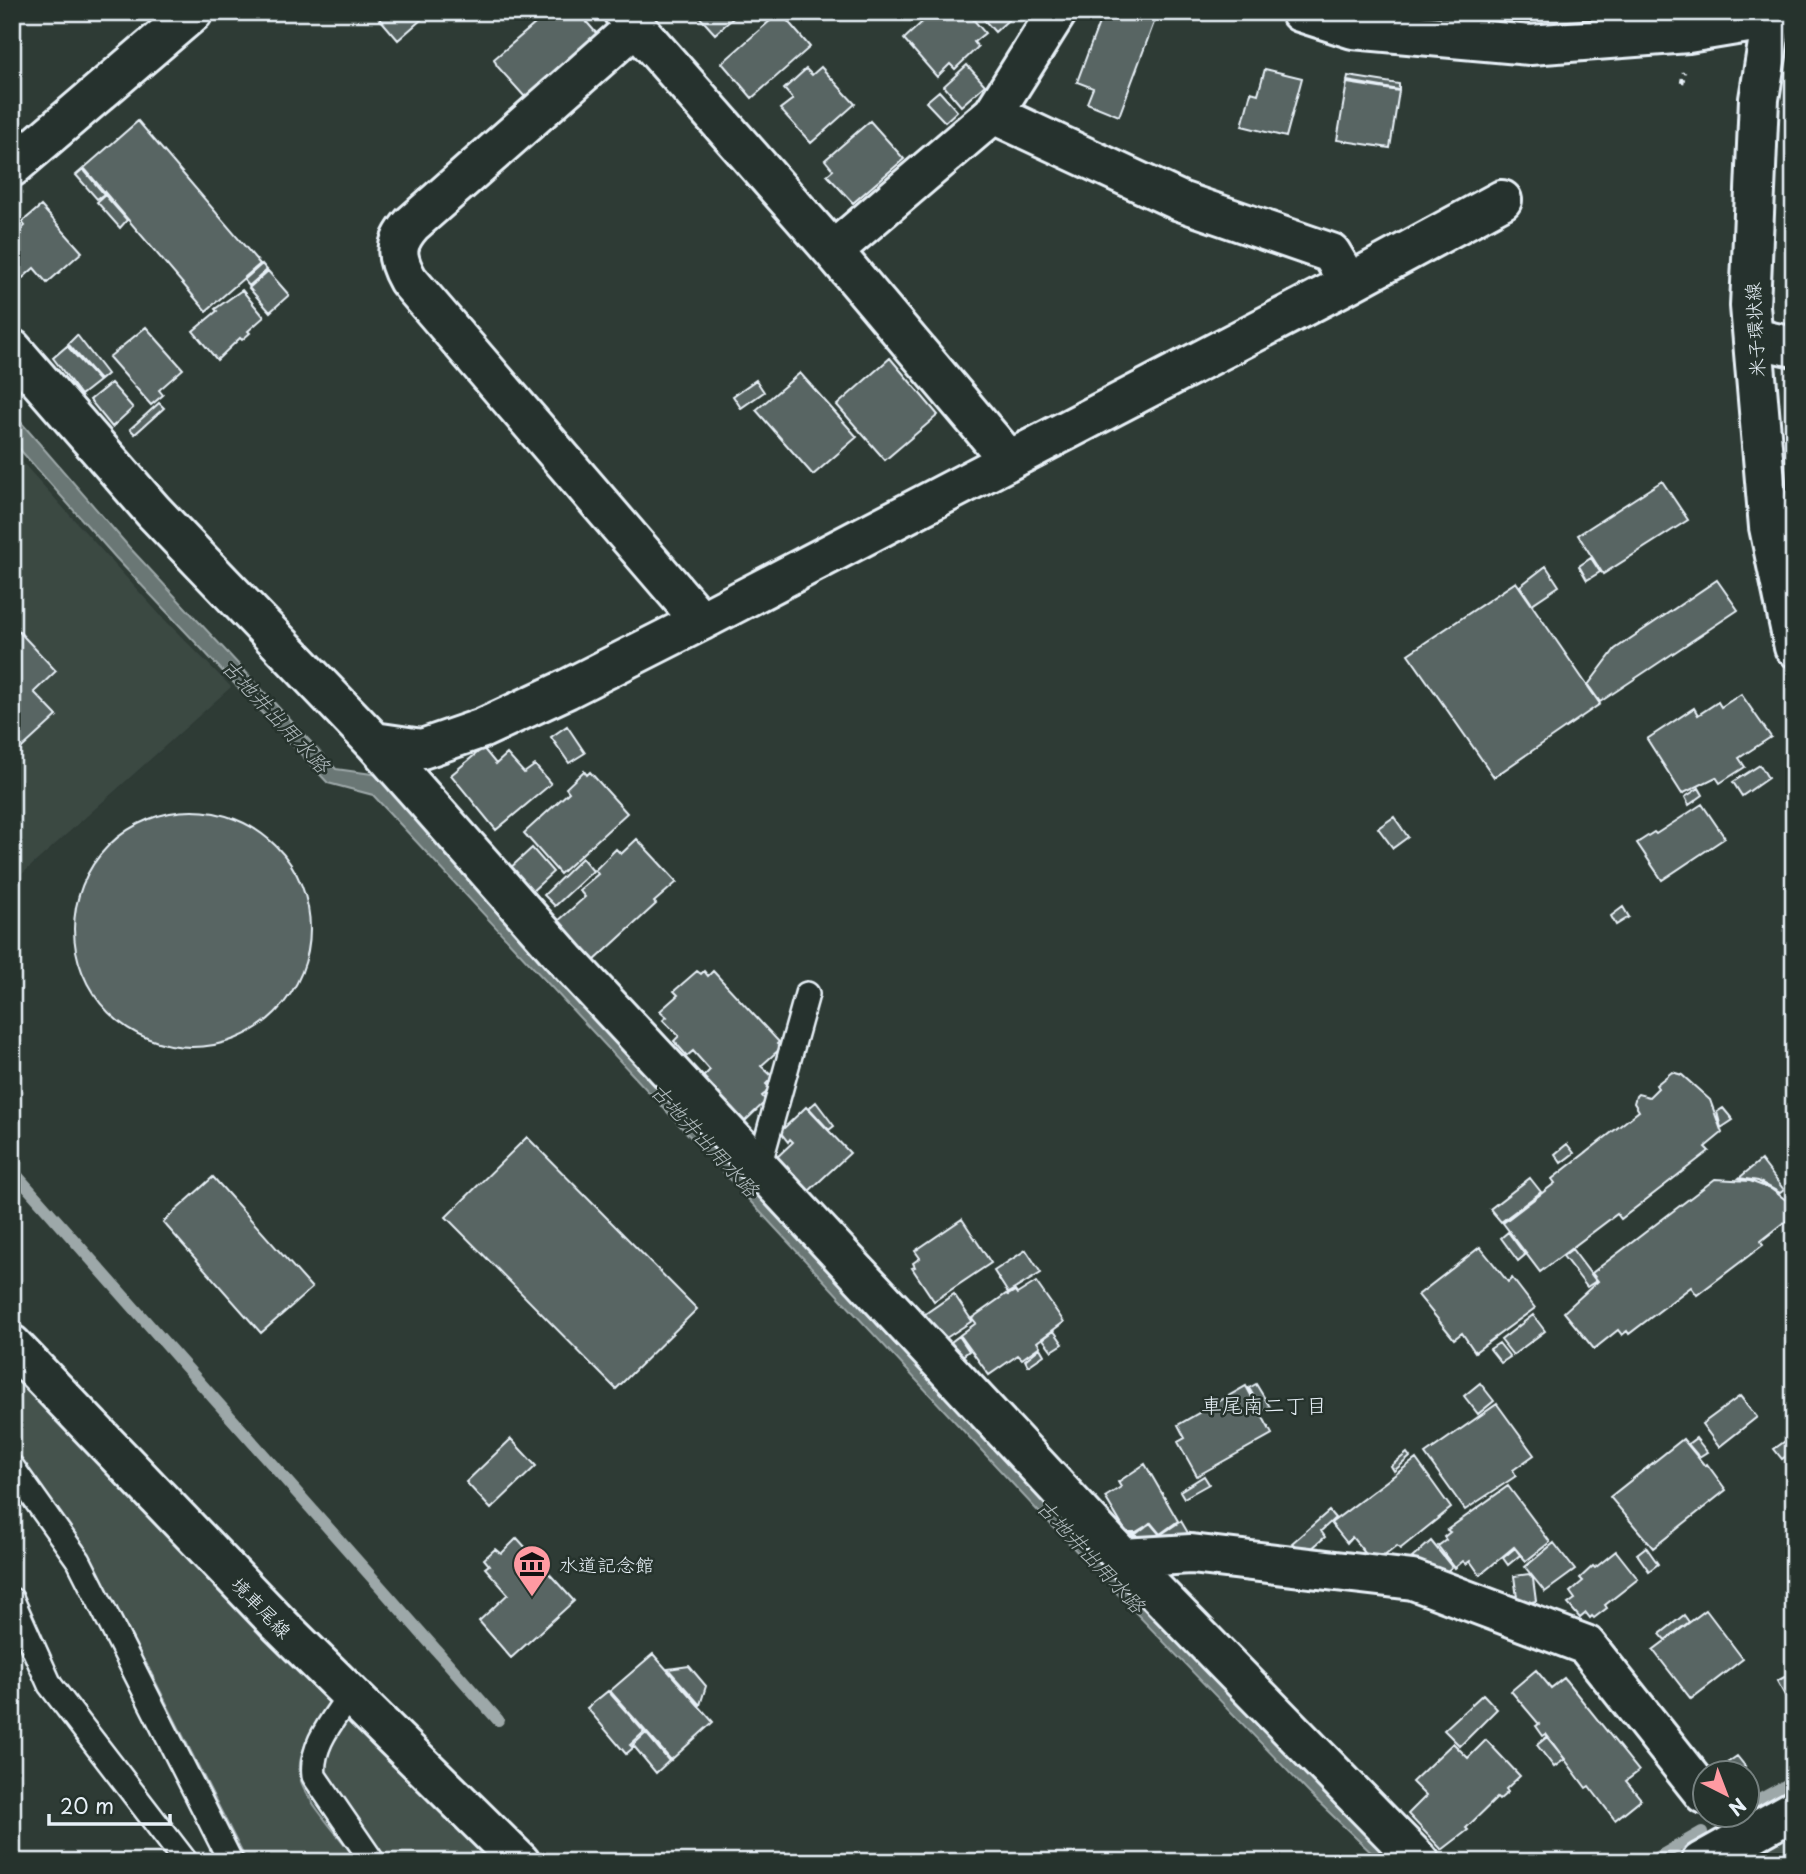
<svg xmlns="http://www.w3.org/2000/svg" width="1806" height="1874" font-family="'Playpen Sans','Klee One',sans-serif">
  <rect width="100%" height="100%" fill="#2e3b35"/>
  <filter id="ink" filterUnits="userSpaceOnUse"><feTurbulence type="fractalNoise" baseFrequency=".0143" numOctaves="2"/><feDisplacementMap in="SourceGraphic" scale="14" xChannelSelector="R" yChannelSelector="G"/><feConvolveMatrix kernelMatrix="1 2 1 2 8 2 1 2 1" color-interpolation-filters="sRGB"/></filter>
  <g filter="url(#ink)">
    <path fill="#3b4843" d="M12 451 161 616 231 687 12 883Z"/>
    <path fill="#45524e" stroke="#96a2a3" stroke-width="2" d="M12 1373 330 1698 332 1705C316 1724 296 1750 300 1777 303 1797 345 1844 359 1862H247L146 1663 142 1664 85 1553 12 1451Z
      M351 1713 494 1862H388L322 1775 321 1758 342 1722Z
      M1794 1832V1862H1742Z"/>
    <path fill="#6b7775" stroke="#9da8a9" stroke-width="2" d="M12 412 129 547 336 769 379 775 1406 1862H1381L1309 1793 1036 1509 373 795 328 783 116 558 23 453 12 439Z"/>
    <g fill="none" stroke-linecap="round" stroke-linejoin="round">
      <path stroke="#9da8a9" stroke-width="12" d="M12 1170 498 1720
        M1746 1807 1794 1781
        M1650 1862 1702 1832"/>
    </g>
    <path fill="#596563" stroke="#e8f1f8" stroke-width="2" d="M374 12H430L398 40Z
      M549 12 556 15 559 12H578L597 34 525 97 497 66 494 59Z
      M695 12H740L715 34Z
      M780 12 810 47 752 98 722 63Z
      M933 12H967L985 33 974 42 978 47 955 69 950 64 937 77 904 39Z
      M977 12H1017L995 32Z
      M1103 12H1144L1156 17 1119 116 1087 103 1093 88 1077 82Z
      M967 65 985 85 961 106 944 86Z
      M821 67 855 104 811 143 780 109 793 99 784 89 806 69 812 75Z
      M1265 69 1302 78 1286 137 1242 126 1251 92 1258 94Z
      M1348 76 1399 84V90L1347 81Z
      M1347 83 1399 91 1390 148 1337 140Z
      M939 91 957 111 945 122 926 102Z
      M138 121 260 264 206 311 84 168Z
      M870 121 904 159 853 203 827 175 833 170 825 160Z
      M83 169 104 194 97 199 76 175Z
      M105 195 127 220 120 228 97 202Z
      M41 206 82 252 47 283 34 268 17 283 12 277V238L25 226 22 222Z
      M262 264 267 270 249 286 244 280Z
      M268 271 289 295 270 312 249 288Z
      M242 290 264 317 248 331 250 333 242 340 240 338 217 360 193 331 217 311 215 309Z
      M146 327 183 369 159 390 163 395 151 405 109 357Z
      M77 335 107 374 100 380 68 344Z
      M67 346 99 381 81 395 53 358Z
      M890 358 938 415 885 460 837 405Z
      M800 373 857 437 813 475 756 410Z
      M756 380 764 392 741 408 733 396Z
      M111 383 133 408 112 427 90 400Z
      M159 403 164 408 135 434 130 429Z
      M1662 481 1688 520 1603 574 1578 535Z
      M1591 558 1600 572 1587 580 1579 566Z
      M1546 566 1559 586 1532 604 1520 586Z
      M1717 580 1738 610 1600 702 1588 685 1615 649Z
      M1516 582 1600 704 1494 777 1408 654Z
      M12 624 56 671 34 692 57 716 12 757Z
      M1741 694 1771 737 1739 758 1745 767 1720 783 1716 777 1682 794 1647 739 1694 708 1698 715 1718 702 1721 707Z
      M567 726 585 753 569 763 551 737Z
      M483 748 496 764 507 754 524 773 535 765 551 784 496 830 451 775Z
      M1760 765 1768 778 1742 796 1733 782Z
      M584 771 587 775 590 772 627 813 560 874 524 833 569 792 566 788Z
      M1699 788 1703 795 1689 805 1685 797Z
      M1702 804 1725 838 1662 880 1637 843 1654 832 1656 834Z
      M74 929a118 118 0 1 1 236 0a118 118 0 1 1-236 0Z
      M1394 817 1408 837 1393 848 1378 828Z
      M637 839 677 882 654 902 656 904 594 961 557 922 585 897 579 890 598 874 595 870 616 849 621 854Z
      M532 848 553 872 530 893 508 870Z
      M582 858 593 871 555 906 544 895Z
      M1623 907 1629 917 1616 925 1611 916Z
      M697 971 701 974 704 971 708 976 713 971 779 1042 777 1044 781 1048 761 1066 773 1077 766 1084 771 1089 762 1096 766 1101 744 1122 702 1078 710 1070 693 1051 687 1056 674 1041 679 1036 663 1020 667 1017 660 1011 678 995 674 991Z
      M1672 1072 1682 1075 1710 1100 1722 1133 1705 1147 1709 1151 1621 1219 1617 1214 1540 1272 1503 1223 1555 1183 1552 1179 1639 1111 1634 1103 1636 1096 1638 1094 1649 1097 1658 1088 1656 1085Z
      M816 1102 834 1126 829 1130 809 1108Z
      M806 1107 850 1153 808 1192 776 1158 793 1142 790 1139 788 1142 781 1133 782 1130Z
      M1723 1108 1733 1120 1721 1128 1717 1112Z
      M527 1137 697 1309 616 1389 446 1217Z
      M1567 1144 1574 1153 1561 1163 1555 1154Z
      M1761 1160 1784 1190 1780 1193 1758 1181 1739 1178Z
      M213 1177 312 1288 261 1333 163 1222Z
      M1530 1178 1541 1192 1501 1222 1490 1209Z
      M1715 1179 1750 1181 1771 1189 1794 1206V1215L1761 1241 1763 1245 1697 1295 1691 1287 1629 1334 1627 1331 1622 1335 1618 1330 1594 1349 1564 1312 1598 1281 1592 1273Z
      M962 1219 991 1263 934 1301 912 1268 915 1267 913 1263 920 1258 915 1251Z
      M1508 1232 1525 1255 1518 1261 1501 1238Z
      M1480 1247 1508 1282 1512 1278 1535 1308 1475 1352 1462 1333 1454 1339 1418 1295Z
      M1572 1249 1596 1281 1587 1287 1563 1256Z
      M1026 1250 1041 1273 1008 1293 994 1271Z
      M1036 1282 1064 1322 1037 1342 1040 1346 1022 1359 1018 1355 989 1375 960 1335 976 1323 972 1318 1006 1294 1008 1295 1015 1291 1017 1294Z
      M954 1294 972 1321 943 1340 925 1314Z
      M1533 1315 1545 1331 1513 1355 1501 1340Z
      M1054 1331 1063 1344 1052 1351 1043 1339Z
      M959 1336 969 1351 961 1357 951 1342Z
      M1499 1343 1510 1357 1501 1363 1490 1349Z
      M1040 1348 1044 1355 1028 1366 1025 1360Z
      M1480 1383 1494 1401 1478 1414 1464 1396Z
      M1256 1384 1270 1407 1262 1411 1249 1388Z
      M1246 1386 1272 1434 1197 1476 1178 1442 1185 1438 1178 1425Z
      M1740 1396 1757 1417 1719 1447 1702 1424Z
      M1497 1404 1534 1455 1513 1470 1516 1476 1465 1510 1425 1454Z
      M1794 1435V1450L1782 1459 1774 1449Z
      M1696 1438 1707 1452 1699 1457 1688 1444Z
      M511 1439 536 1466 491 1509 466 1482Z
      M1683 1439 1705 1466 1707 1464 1726 1490 1653 1548 1610 1497Z
      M1407 1453 1410 1457 1394 1471 1391 1466Z
      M1416 1459 1451 1508 1400 1549 1397 1546 1374 1564 1352 1537 1347 1543 1331 1523Z
      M1145 1464 1178 1521 1160 1534 1151 1523 1136 1532H1126L1105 1497 1121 1487 1118 1482Z
      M1204 1476 1209 1484 1184 1498 1180 1491Z
      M1508 1486 1550 1542 1526 1561 1514 1547 1480 1575 1470 1561 1466 1564 1463 1561 1455 1568 1438 1546 1446 1540 1444 1537 1450 1532 1447 1530Z
      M1329 1511 1335 1518 1321 1531 1325 1537 1304 1555 1292 1543Z
      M1181 1521 1191 1538 1164 1536 1162 1540 1127 1534H1136L1150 1523 1160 1535Z
      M517 1538 574 1601 511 1658 479 1621 508 1594 485 1568 489 1565 484 1559 495 1549 501 1554Z
      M1431 1541 1452 1567 1443 1575 1416 1562 1412 1558Z
      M1554 1543 1575 1570 1545 1592 1525 1567Z
      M1646 1547 1658 1564 1649 1571 1637 1554Z
      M1515 1548 1520 1555 1508 1565 1503 1558Z
      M1616 1551 1638 1579 1605 1605 1607 1608 1594 1618 1592 1616 1590 1618 1586 1613 1580 1618 1568 1604 1575 1599 1570 1592 1583 1581 1580 1578 1593 1566 1595 1568Z
      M1529 1574 1533 1579 1536 1601 1518 1605 1514 1576Z
      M1706 1610 1743 1659 1691 1699 1653 1650Z
      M1684 1615 1689 1622 1665 1640 1660 1634Z
      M653 1654 713 1722 671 1760 610 1691Z
      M689 1666 706 1686 700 1705 668 1669Z
      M1536 1670 1551 1688 1564 1678 1639 1771 1626 1781 1641 1799 1615 1820 1589 1786 1586 1788 1546 1734 1543 1736 1536 1726 1539 1724 1511 1691Z
      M1794 1672V1712L1777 1681Z
      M608 1691 644 1732 630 1745 633 1748 626 1754 587 1708Z
      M1483 1694 1497 1709 1460 1746 1444 1730Z
      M646 1733 669 1761 656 1773 633 1745Z
      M1547 1737 1565 1759 1554 1767 1537 1745Z
      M1486 1740 1520 1776 1506 1789 1508 1792 1499 1800 1497 1798 1466 1828 1468 1830 1442 1850 1408 1814 1426 1796 1412 1782 1453 1743 1468 1758Z
      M1737 1756 1745 1766 1734 1772 1727 1763Z"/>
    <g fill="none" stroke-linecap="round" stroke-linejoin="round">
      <defs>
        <path id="lane" d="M759 1167 807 994
          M12 1467 79 1561 231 1862
          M12 1600 50 1685 186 1862
          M350 1694C334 1719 310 1745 314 1776L373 1862"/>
        <path id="street" d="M623 12 833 251 1009 460
          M635 27 412 224C394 244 395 257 408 280L701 621
          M993 114 1057 12
          M833 251 993 114 1180 201 1331 253 1349 283
          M1753 338 1794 347
          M12 349 153 511 374 742 568 962 1123 1558 1420 1862
          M374 742 422 749 483 728 567 689 701 621 1349 283 1502 200
          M1123 1558 1191 1554 1413 1580 1586 1645 1704 1794
          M1701 1862 1794 1810"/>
        <path id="secondary" d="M1300 12 1353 29 1530 45 1688 33 1772 19 1785 12
          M1773 12 1759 99 1750 306 1769 527 1794 647
          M12 167 193 12
          M12 1345 279 1624 520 1862"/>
      </defs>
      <use href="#lane" stroke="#e8f1f8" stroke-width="28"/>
      <use href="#street" stroke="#e8f1f8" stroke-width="44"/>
      <use href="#secondary" stroke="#e8f1f8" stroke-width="44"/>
      <path stroke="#e8f1f8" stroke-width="4.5" stroke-dasharray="5 5" stroke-linecap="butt" d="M1682 83 1684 72"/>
      <use href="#lane" stroke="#26332d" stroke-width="23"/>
      <use href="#street" stroke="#26332d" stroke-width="38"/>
      <use href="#secondary" stroke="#26332d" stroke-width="38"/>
    </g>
  </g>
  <defs>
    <symbol id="museum-pin" viewBox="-11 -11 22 30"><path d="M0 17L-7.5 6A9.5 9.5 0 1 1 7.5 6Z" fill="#ff9aa2" stroke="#26332d"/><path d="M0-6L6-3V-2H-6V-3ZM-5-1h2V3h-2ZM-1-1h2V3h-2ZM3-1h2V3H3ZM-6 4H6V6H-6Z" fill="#111"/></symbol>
  </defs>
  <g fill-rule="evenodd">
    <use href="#museum-pin" x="510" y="1542" width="44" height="60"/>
  </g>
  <g text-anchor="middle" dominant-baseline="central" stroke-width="5" stroke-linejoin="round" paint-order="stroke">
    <g font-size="19" fill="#e8f1f8" stroke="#26332d">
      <text transform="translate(1754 330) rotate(-93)">米子環状線</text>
      <text transform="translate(262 1607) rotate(46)">境車尾線</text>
    </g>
    <g font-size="19" fill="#e8f1f8" stroke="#26332d" text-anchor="start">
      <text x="559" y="1564">水道記念館</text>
    </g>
    <g font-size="21" font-style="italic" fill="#b0babd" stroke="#26332d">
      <text transform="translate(277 715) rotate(47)">古地井出用水路</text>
      <text transform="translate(706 1139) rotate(47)">古地井出用水路</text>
      <text transform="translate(1092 1555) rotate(47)">古地井出用水路</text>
    </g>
    <g font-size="21" fill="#e8f1f8" stroke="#26332d">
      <text x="1264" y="1404">車尾南二丁目</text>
    </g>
  </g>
  <rect width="1806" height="1874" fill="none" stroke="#26332d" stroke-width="42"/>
  <rect x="21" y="21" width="1764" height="1832" fill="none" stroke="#e8f1f8" stroke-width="2.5" filter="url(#ink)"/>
  <g transform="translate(1726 1794) rotate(138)"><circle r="33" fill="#26332d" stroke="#747f7e" stroke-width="2"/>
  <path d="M0-5L12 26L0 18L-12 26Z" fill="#ff9aa2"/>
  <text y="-10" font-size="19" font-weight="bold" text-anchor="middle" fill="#e8f1f8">N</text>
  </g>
  <path d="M49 1814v10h121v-10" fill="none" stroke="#e8f1f8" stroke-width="3.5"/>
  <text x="60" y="1814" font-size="21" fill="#e8f1f8" stroke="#26332d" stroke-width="5" paint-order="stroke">20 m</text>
</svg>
